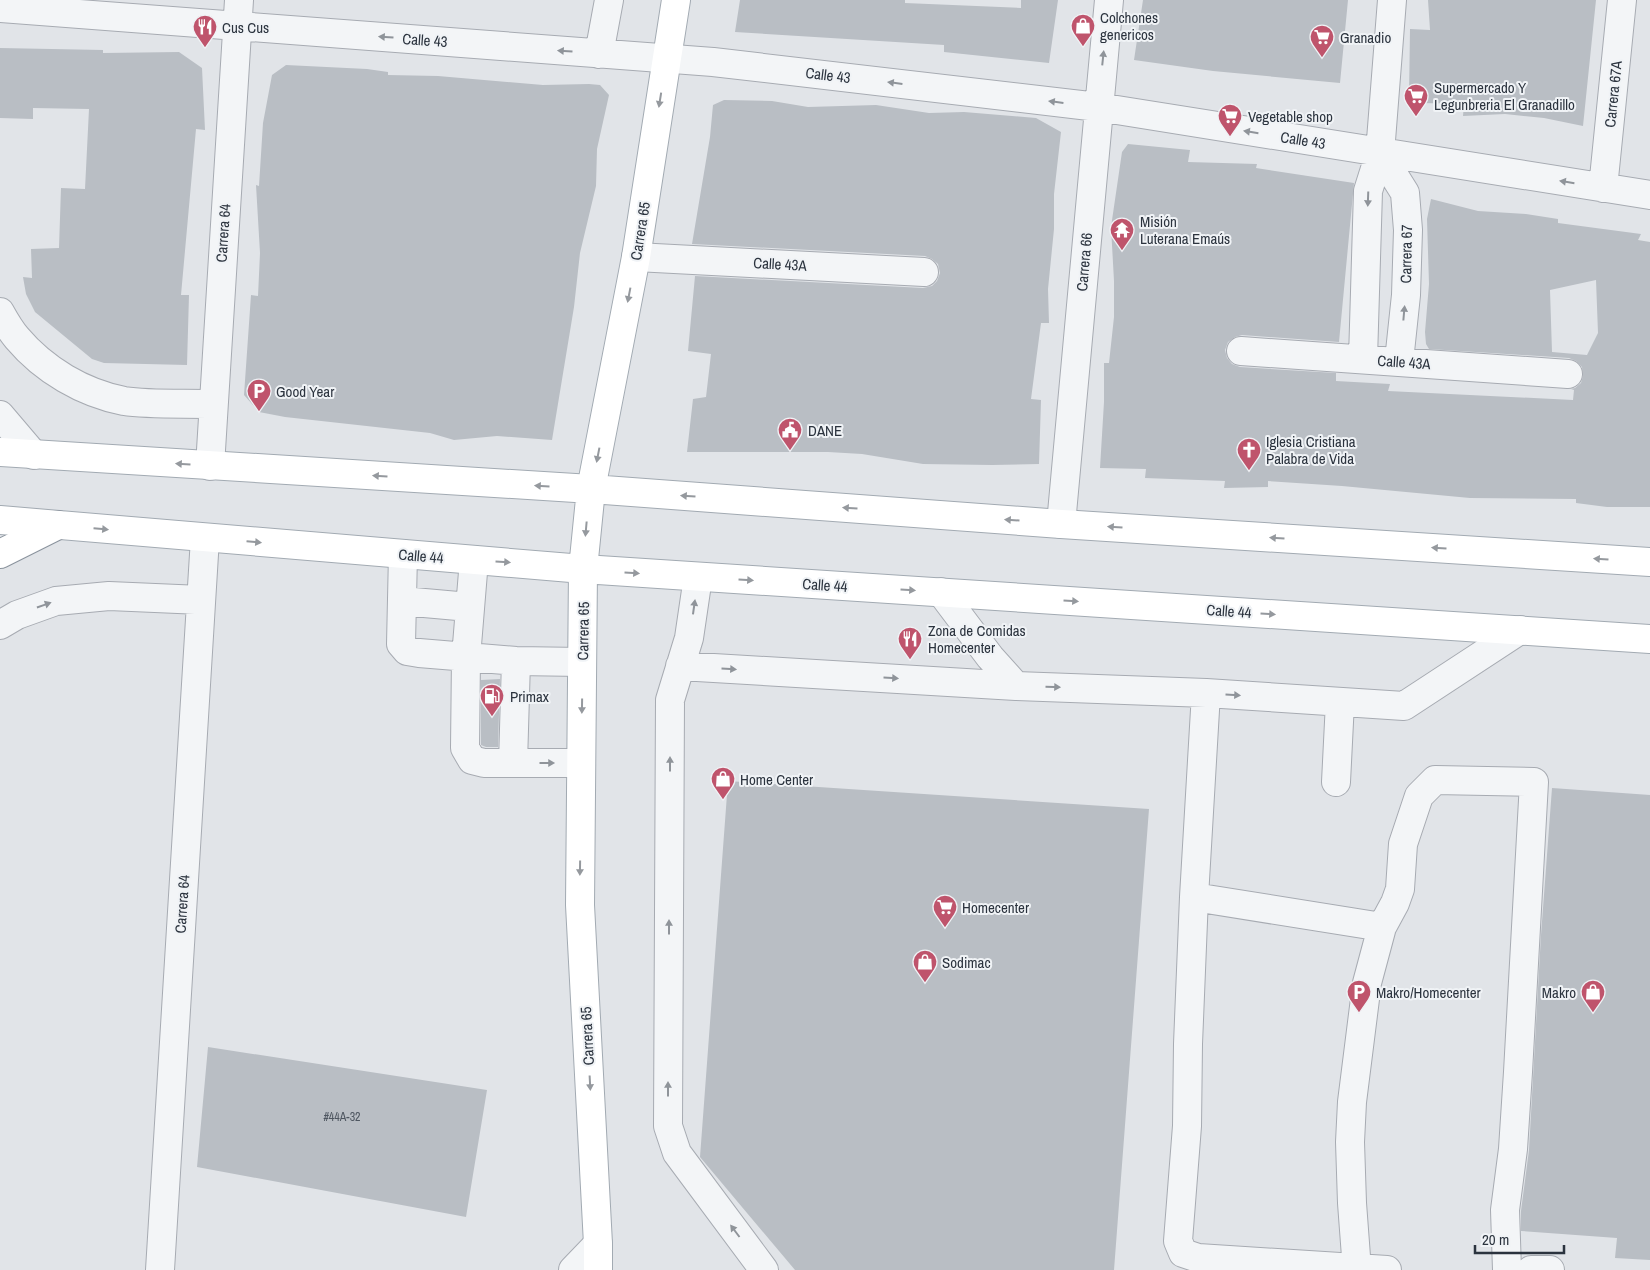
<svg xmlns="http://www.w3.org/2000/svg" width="1650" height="1270" font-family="'Archivo Narrow',sans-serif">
  <rect width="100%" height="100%" fill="#e1e4e8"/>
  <path fill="#b9bec4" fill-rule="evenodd" d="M740 0H905V3L1021 8V0H1058L1049 63 944 52V45L735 32Z
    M1143 0H1348L1340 83 1213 71 1134 60Z
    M1428 0H1596L1583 126 1544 118 1505 114 1463 116 1464 104 1421 103 1409 98 1410 29 1430 30Z
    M0 48 103 50V53L179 52 202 68 205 130 196 129 181 295H189L187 365 104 363 92 359 35 312 26 294 23 277 32 278 31 249 59 248 61 188 85 189 89 109 33 108V119L0 118Z
    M286 65 367 69 388 72V75L438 76 543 85 589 84 600 85 609 95 597 149 596 186 580 253 574 307 552 440 497 436 454 440 430 433 285 417 259 412 244 395 251 295 258 296 260 253 256 185 259 186 263 123 272 75Z
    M724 100 772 101 808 107 876 105 929 113 964 112 1036 118 1061 132 1054 194V229L1048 289 1049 323H1041L1031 399 1041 400 1039 464 992 465 923 464 862 454 828 452H687L693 399 706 397 711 354 688 351 695 276 923 288 932 286 937 281 940 273 938 264 932 259 925 256 692 244 710 137 713 105Z
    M1128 144 1190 150 1188 162 1257 164 1256 168 1354 183 1339 342 1242 335 1235 337 1228 342 1225 350 1227 358 1232 364 1240 367 1336 373V381L1390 384 1388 391 1573 400 1574 390 1571 389 1575 388 1581 383 1583 376 1582 367 1576 361 1569 358 1429 349 1426 344 1425 332 1429 284 1427 219 1431 199 1478 211 1526 214 1558 219V223L1641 234 1638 240 1650 242V507H1607L1576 503V499L1470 498 1342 486 1268 481V487L1224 488 1225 481 1145 478 1146 469 1100 468 1104 402V363H1109L1114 317V281L1111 227 1122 152ZM1596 280 1598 333 1587 355 1552 352 1550 290Z
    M500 679 498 747H486L481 745V680Z
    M728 781 1149 809 1114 1270H795L700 1157Z
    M1552 788 1650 795V1260L1615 1258 1617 1238 1521 1231V1211L1529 1150 1541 935Z
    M208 1047 487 1090 466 1217 197 1167Z"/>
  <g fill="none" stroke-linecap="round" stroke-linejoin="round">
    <defs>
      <path id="minor" d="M0 8 713 62 1098 107 1650 195
        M599 54 609 0
        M1380 153 1405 193 1408 230 1406 295 1399 361
        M1603 188 1622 0
        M636 257 924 272
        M0 312C5 321 10 330 17 338 44 370 83 393 124 401 150 405 186 403 213 404
        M1241 351 1568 374
        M1363 359 1368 191 1380 153 1392 0
        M0 415 34 455
        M210 466 239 0
        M1061 524 1109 0
        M403 554 401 644 407 651 419 653 516 661 582 662
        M474 560 466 657 465 748 472 760 484 763H581
        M698 577 689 638 670 700 668 1126 677 1153 764 1270
        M941 592 990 657 1016 686
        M402 601 469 607
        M0 625 17 615 56 601 109 596 201 600
        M680 666 1016 686 1206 693 1404 706 1520 630
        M1206 693 1194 897 1188 1044 1187 1126 1178 1241 1183 1253 1198 1258 1387 1270
        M513 763 516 661
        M1336 782 1340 702
        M1194 897 1382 927
        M160 1270 205 538
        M573 1270 598 1244
        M1357 1270 1352 1203 1350 1142 1352 1102 1367 983 1382 927 1395 903 1400 889 1403 844 1419 796 1435 780 1534 782 1518 1072 1513 1149 1505 1210 1507 1270
        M1531 1270H1550"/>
      <path id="major" d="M0 452 591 489 1061 524 1650 562
        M0 520 583 569 1650 639
        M598 1270V1244L580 905 583 569 591 489 636 257 676 0"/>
      <path id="highway" d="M0 554 58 525"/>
    </defs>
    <use href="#minor" stroke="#a7abb2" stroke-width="30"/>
    <use href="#major" stroke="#a2aab2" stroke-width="30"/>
    <use href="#highway" stroke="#8a939d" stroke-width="30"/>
    <use href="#minor" stroke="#f3f5f7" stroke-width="28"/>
    <use href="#major" stroke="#fff" stroke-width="28"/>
    <use href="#highway" stroke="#fff" stroke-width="28"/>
  </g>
  <defs><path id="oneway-solid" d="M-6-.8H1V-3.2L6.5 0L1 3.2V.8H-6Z" transform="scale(1.25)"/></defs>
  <g fill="#8f949a">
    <use href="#oneway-solid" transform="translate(386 37) rotate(-176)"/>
    <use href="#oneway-solid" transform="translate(565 51) rotate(-176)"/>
    <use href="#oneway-solid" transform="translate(1103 58) rotate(-84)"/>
    <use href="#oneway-solid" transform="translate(895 83) rotate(-173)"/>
    <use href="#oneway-solid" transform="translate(1056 102) rotate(-173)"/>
    <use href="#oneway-solid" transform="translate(1251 132) rotate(-171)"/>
    <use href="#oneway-solid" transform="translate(1567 182) rotate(-171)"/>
    <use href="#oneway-solid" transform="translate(1368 199) rotate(92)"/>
    <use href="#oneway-solid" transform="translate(1404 313) rotate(-85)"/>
    <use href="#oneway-solid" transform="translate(44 605) rotate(-19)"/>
    <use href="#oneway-solid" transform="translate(694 607) rotate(-82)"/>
    <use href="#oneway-solid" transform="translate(729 669) rotate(3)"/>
    <use href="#oneway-solid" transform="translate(891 678) rotate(3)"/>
    <use href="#oneway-solid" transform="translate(1053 687) rotate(2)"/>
    <use href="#oneway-solid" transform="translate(1233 695) rotate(3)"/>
    <use href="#oneway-solid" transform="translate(547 763)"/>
    <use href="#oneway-solid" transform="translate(670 764) rotate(-90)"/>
    <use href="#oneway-solid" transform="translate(669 927) rotate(-90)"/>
    <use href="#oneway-solid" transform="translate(668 1089) rotate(-90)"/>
    <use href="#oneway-solid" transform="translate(735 1231) rotate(-127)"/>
  </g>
  <g fill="#95999e">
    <use href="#oneway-solid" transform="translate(660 100) rotate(99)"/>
    <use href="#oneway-solid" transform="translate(629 295) rotate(101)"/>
    <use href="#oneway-solid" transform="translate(598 455) rotate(101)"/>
    <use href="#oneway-solid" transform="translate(183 464) rotate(-176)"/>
    <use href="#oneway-solid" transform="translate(380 476) rotate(-176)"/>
    <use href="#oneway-solid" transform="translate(542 486) rotate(-177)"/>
    <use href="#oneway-solid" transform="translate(688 496) rotate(-176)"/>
    <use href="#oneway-solid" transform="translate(850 508) rotate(-176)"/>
    <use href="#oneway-solid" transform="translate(1012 520) rotate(-176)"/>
    <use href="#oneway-solid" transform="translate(1115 527) rotate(-176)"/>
    <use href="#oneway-solid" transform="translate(101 529) rotate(5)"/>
    <use href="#oneway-solid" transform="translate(586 529) rotate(95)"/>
    <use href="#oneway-solid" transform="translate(1277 538) rotate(-176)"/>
    <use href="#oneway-solid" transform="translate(254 542) rotate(5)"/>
    <use href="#oneway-solid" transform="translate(1439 548) rotate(-176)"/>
    <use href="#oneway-solid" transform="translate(1601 559) rotate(-176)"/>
    <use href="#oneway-solid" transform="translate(503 562) rotate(4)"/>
    <use href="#oneway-solid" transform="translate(632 573) rotate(4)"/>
    <use href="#oneway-solid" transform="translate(746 580) rotate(4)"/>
    <use href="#oneway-solid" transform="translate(908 590) rotate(4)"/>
    <use href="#oneway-solid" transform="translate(1071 601) rotate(4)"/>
    <use href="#oneway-solid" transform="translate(1268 614) rotate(4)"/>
    <use href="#oneway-solid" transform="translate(582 706) rotate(91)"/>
    <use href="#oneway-solid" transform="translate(580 868) rotate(91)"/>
    <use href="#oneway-solid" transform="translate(590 1083) rotate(87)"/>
  </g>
  <defs>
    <symbol id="shop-pin" viewBox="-11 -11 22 30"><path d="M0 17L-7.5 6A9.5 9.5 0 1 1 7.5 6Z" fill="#bf546c" stroke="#f0f3f6"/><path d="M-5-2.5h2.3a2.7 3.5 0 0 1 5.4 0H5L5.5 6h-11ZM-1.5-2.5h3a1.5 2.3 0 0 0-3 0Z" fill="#fff"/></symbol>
    <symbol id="restaurant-pin" viewBox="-11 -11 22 30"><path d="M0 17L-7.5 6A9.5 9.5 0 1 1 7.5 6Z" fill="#bf546c" stroke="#f0f3f6"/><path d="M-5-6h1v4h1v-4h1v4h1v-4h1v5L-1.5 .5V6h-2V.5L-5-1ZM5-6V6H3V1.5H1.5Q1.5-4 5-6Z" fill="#fff"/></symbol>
    <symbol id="supermarket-pin" viewBox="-11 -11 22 30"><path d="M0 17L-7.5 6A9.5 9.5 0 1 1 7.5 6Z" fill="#bf546c" stroke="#f0f3f6"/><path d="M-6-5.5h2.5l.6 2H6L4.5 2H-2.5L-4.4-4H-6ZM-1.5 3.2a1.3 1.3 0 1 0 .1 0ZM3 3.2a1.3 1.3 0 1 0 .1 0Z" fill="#fff"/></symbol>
    <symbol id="temple-pin" viewBox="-11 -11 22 30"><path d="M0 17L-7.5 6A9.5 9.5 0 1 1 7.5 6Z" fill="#bf546c" stroke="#f0f3f6"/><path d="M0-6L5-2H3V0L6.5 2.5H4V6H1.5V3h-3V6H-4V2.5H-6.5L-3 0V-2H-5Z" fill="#fff"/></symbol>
    <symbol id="parking-pin" viewBox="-11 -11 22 30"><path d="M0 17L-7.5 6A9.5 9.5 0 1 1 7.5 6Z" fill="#bf546c" stroke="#f0f3f6"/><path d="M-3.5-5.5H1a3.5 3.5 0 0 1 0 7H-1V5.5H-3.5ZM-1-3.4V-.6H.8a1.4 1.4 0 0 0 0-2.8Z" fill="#fff"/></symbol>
    <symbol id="civic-pin" viewBox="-11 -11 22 30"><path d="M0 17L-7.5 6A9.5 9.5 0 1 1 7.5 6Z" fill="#bf546c" stroke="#f0f3f6"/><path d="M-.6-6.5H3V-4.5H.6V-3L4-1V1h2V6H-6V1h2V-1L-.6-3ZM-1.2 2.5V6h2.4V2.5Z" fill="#fff"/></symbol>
    <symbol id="church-pin" viewBox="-11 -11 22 30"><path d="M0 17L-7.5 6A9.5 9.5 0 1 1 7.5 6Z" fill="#bf546c" stroke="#f0f3f6"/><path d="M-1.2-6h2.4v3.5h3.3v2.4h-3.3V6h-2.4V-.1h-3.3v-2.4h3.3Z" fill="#fff"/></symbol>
    <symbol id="fuel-pin" viewBox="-11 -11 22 30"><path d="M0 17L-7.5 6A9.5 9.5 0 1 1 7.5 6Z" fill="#bf546c" stroke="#f0f3f6"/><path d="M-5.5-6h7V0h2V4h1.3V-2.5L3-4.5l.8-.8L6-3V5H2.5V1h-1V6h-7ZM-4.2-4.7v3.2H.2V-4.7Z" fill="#fff"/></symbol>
  </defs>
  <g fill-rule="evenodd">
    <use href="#shop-pin" x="1069" y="12" width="28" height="38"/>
    <use href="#restaurant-pin" x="191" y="13" width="28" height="38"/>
    <use href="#supermarket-pin" x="1308" y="23" width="28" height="38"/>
    <use href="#supermarket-pin" x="1402" y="82" width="28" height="38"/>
    <use href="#supermarket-pin" x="1216" y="102" width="28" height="38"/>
    <use href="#temple-pin" x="1108" y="216" width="28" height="38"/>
    <use href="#parking-pin" x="245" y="377" width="28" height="38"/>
    <use href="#civic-pin" x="776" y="416" width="28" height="38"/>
    <use href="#church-pin" x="1235" y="436" width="28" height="38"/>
    <use href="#restaurant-pin" x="896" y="625" width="28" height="38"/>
    <use href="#fuel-pin" x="478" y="682" width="28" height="38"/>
    <use href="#shop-pin" x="709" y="765" width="28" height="38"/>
    <use href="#supermarket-pin" x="931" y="893" width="28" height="38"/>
    <use href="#shop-pin" x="911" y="948" width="28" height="38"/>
    <use href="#parking-pin" x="1345" y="978" width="28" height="38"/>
    <use href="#shop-pin" x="1579" y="978" width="28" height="38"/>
  </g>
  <g text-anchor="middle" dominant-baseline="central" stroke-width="4" stroke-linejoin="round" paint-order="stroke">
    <g font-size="12" fill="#4e5660">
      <text x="342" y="1117">#44A-32</text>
    </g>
    <g font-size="15" fill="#2b333e" stroke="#f0f3f6" text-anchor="start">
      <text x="1100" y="17">Colchones<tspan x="1100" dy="17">genericos</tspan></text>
      <text x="222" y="27">Cus Cus</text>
      <text x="1340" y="37">Granadio</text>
      <text x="1434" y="87">Supermercado Y<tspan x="1434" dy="17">Legunbreria El Granadillo</tspan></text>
      <text x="1248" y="116">Vegetable shop</text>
      <text x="1140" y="221">Misión<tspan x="1140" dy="17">Luterana Emaús</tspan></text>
      <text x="276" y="391">Good Year</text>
      <text x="808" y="430">DANE</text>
      <text x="1266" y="441">Iglesia Cristiana<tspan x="1266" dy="17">Palabra de Vida</tspan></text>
      <text x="928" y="630">Zona de Comidas<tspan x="928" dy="17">Homecenter</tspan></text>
      <text x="510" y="696">Primax</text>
      <text x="740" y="779">Home Center</text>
      <text x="962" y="907">Homecenter</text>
      <text x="942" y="962">Sodimac</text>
      <text x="1376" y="992">Makro/Homecenter</text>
      <text x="1576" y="992" text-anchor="end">Makro</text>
    </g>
    <g font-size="15" fill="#2b333e" stroke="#f0f3f6">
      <text transform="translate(425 40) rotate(4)">Calle 43</text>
      <text transform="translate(828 75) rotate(7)">Calle 43</text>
      <text transform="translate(1613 94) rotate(-84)">Carrera 67A</text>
      <text transform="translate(1303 140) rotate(9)">Calle 43</text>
      <text transform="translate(640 231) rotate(-81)">Carrera 65</text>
      <text transform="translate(223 233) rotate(-86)">Carrera 64</text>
      <text transform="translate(1406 254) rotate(-89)">Carrera 67</text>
      <text transform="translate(1084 262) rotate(-85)">Carrera 66</text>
      <text transform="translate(780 264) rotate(3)">Calle 43A</text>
      <text transform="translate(1404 362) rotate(4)">Calle 43A</text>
      <text transform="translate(421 556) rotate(5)">Calle 44</text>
      <text transform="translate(825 585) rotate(4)">Calle 44</text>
      <text transform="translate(1229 611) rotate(4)">Calle 44</text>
      <text transform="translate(583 631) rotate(-89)">Carrera 65</text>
      <text transform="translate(182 904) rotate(-86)">Carrera 64</text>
      <text transform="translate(587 1036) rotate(-93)">Carrera 65</text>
    </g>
  </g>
  <path d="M1475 1245v8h89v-8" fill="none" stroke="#2b333e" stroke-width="2.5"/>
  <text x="1482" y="1245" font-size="15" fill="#2b333e" stroke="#f0f3f6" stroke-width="4" paint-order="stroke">20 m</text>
</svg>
